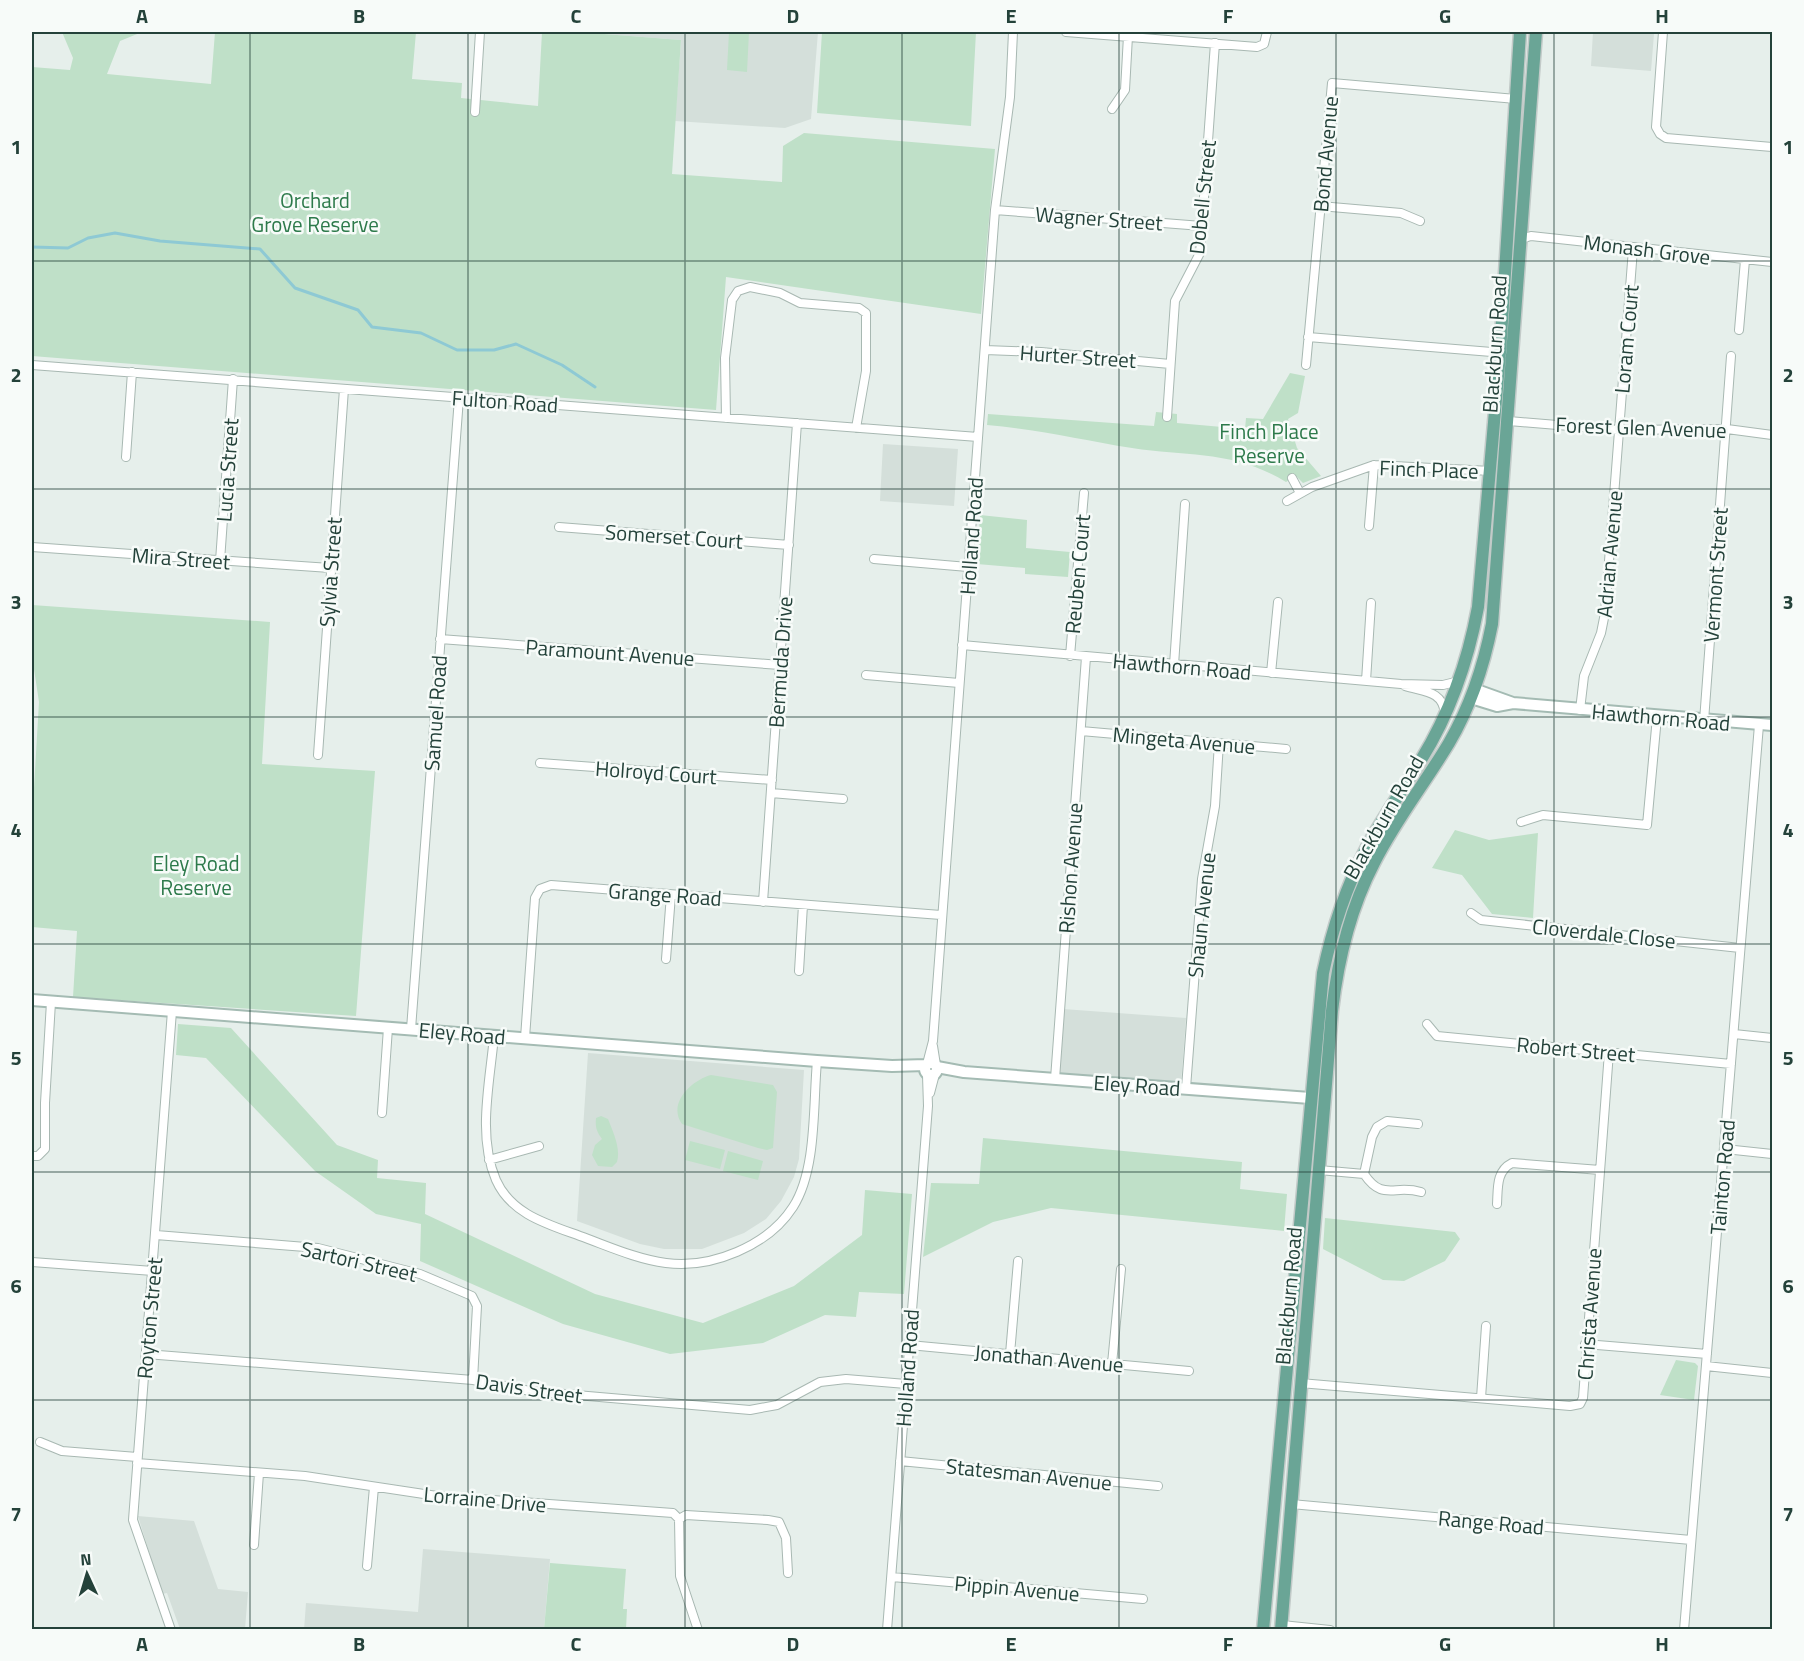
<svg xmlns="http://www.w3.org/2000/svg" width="1804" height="1661" font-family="'Titillium Web',sans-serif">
  <rect width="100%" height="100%" fill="#e6efeb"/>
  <path fill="#d4dfda" d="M579 32H818L811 119 785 128 675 121 681 40Z
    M1593 32 1654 34 1651 71 1591 66Z
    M883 444 958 449 954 506 880 501Z
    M1063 1009 1186 1018 1181 1084 1058 1075Z
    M588 1053 804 1070 799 1159 794 1177 781 1201 766 1219 744 1233 702 1249H664L640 1244 577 1221Z
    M138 1516 194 1521 218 1589 248 1592 245 1629H180L167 1593 162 1594Z
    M423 1549 550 1559 544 1629 304 1630 306 1603 418 1612Z"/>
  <path fill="#bfe0c8" d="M62 32H142L120 41 107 74 211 84 215 32H416L412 79 462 83 461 98 538 106 542 32H579L681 40 672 174 782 182 783 146 804 133 995 149 981 314 726 277 716 410 32 356V67L70 70 73 58Z
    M729 32H749L747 72 727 70Z
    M822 32H976L971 126 817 113Z
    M1290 373 1305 376 1298 413 1288 419 1297 448 1321 476 1303 483 1296 476 1286 482C1233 450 1190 457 1132 448 1083 440 1036 429 987 425L988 414 1154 426 1156 412 1177 414V423L1245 429 1246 418 1263 419Z
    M980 515 1027 520 1026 548 1070 552 1068 577 1025 574V568L977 564Z
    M32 605 270 622 262 764 375 771 356 1016 73 997 77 931 32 927V822L39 702 32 656Z
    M1455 830 1489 840 1538 833 1533 918 1492 914 1462 875 1432 868Z
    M178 1024 231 1028 337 1145 378 1160 377 1178 426 1183 425 1214 595 1294 703 1323 794 1286 862 1235 865 1190 912 1194 904 1294 859 1292 856 1317 825 1315 763 1343 670 1354 563 1324 420 1261 421 1224 376 1214 315 1171 206 1058 176 1055Z
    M711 1075 773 1085 777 1092 773 1148 767 1150 758 1148 682 1124C667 1103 692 1080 711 1075Z
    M601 1116 608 1119C613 1132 621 1148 617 1162L612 1167 598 1166 592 1155 595 1145 602 1139C597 1132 595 1128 596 1118Z
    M983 1138 1242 1162 1240 1189 1287 1194 1284 1231 1051 1208 993 1222 923 1257 931 1183 979 1184Z
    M690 1141 725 1150 720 1169 685 1160Z
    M728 1151 763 1161 758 1180 723 1171Z
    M1325 1218 1455 1232 1460 1239 1445 1261 1404 1281 1383 1280 1323 1249Z
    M1676 1360 1695 1363 1698 1366 1694 1400 1660 1395Z
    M550 1563 626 1569 623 1609H627L626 1629H544Z"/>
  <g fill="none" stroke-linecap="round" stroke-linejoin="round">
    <path stroke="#8ec9d4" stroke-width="3" d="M32 247 68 248 88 238 115 233 160 241 260 249 295 288 358 310 372 327 421 333 457 350H494L516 344 562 365 595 387"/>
    <defs>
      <path id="street" d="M1066 32 1257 47 1264 44 1267 32
        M1663 32 1656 127 1660 134 1666 138 1772 147
        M1112 109 1125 90 1128 36
        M475 112 480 32
        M1320 206 1401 213 1420 221
        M995 210 1202 226
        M1521 239 1531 236 1772 262
        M1739 330 1745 260
        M1308 337 1504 353
        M985 350 1041 352 1170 364
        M32 365 978 437
        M1306 365 1332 83 1516 99
        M1167 417 1175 301 1200 253 1215 43
        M726 418 725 358 732 300 738 291 750 287 780 293 800 303 859 308 866 313V371L856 428
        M1509 421 1618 430 1727 429 1772 435
        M126 457 132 372
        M1292 478 1300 493
        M1287 501 1312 487 1374 465 1491 471
        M1369 526 1374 465
        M559 527 789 545
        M32 547 330 568
        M874 559 968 567
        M220 561 233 379
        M440 639 780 665
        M962 645 1401 684 1443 685 1459 681
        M1070 656 1084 493
        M1174 665 1185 504
        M1271 673 1278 602
        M866 675 959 683
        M1366 681 1371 603
        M1405 686C1423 692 1443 690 1445 714
        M1580 710 1584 676 1601 633 1605 613 1633 249
        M1704 721 1731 356
        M1081 731 1286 749
        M318 755 344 389
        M540 763 772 780
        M771 793 843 799
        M1521 822 1543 815 1647 825 1657 717
        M763 902 797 423
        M1471 913 1481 920 1740 948
        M666 959 671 895
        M799 971 803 905
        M1427 1024 1437 1036 1731 1064
        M411 1029 459 398
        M1734 1034 1772 1038
        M494 1036C490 1082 477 1136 496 1180 511 1214 547 1224 580 1236 608 1246 636 1259 666 1263 711 1269 768 1246 793 1207 817 1170 813 1104 817 1061
        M525 1038 535 898 540 889 551 885 941 915
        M933 1046 936 1065
        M927 1064 933 1041 995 210 1010 97 1013 32
        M1055 1079 1086 657
        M1186 1088 1202 879 1215 806 1219 743
        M930 1093 935 1074
        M382 1113 388 1028
        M1418 1124 1387 1121 1377 1127 1372 1137 1364 1174C1383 1202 1394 1184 1421 1192
        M1725 1149 1772 1154
        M32 1156H38L45 1149V1103L51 1002
        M489 1160 539 1146
        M1319 1170 1364 1174
        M1497 1204C1498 1188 1496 1171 1512 1163L1600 1170
        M156 1235 318 1248 420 1274 472 1296 477 1306 473 1380
        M32 1262 153 1271
        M1585 1344 1707 1354
        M909 1345 1189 1371
        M146 1354 473 1380 530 1391 750 1410 777 1405 820 1382 846 1379 906 1384
        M1010 1354 1018 1261
        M1112 1364 1121 1269
        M1706 1366 1772 1373
        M1300 1383 1570 1406 1580 1404 1583 1398 1609 1052
        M1481 1398 1486 1326
        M40 1442 62 1451 137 1457
        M900 1461 1158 1486
        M137 1463 305 1476 437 1496 673 1513 679 1519 686 1515 768 1520 779 1522 786 1538 788 1573
        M1291 1504 1691 1540
        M679 1519 680 1576 698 1630
        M254 1545 259 1473
        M367 1566 374 1487
        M892 1577 1143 1599
        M1282 1625 1330 1630
        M171 1630 133 1520 172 1011
        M887 1630 928 1106 927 1075
        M1684 1630 1759 725"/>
      <path id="secondary" d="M1474 689 1513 703
        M1471 698 1497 706 1513 703 1772 725
        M32 1000 817 1061 892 1066 926 1065
        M925 1069a6 6 0 1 1 12 0a6 6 0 1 1-12 0Z
        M937 1067 964 1072 1310 1098"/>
      <path id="primary" d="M1263 1630 1323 973C1332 930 1345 889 1366 849 1382 818 1403 790 1421 760 1450 713 1468 661 1478 607L1500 353 1520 32
        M1281 1630 1332 1011C1338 959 1350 909 1374 863 1395 821 1425 783 1449 743 1470 707 1484 665 1492 624L1536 32"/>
    </defs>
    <use href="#street" stroke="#a8b8b2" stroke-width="10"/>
    <use href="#secondary" stroke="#a4bbb3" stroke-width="14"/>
    <use href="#primary" stroke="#c2cac8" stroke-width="15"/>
    <use href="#street" stroke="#fff" stroke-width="8"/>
    <use href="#secondary" stroke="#fff" stroke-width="10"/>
    <use href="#primary" stroke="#6aa596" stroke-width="12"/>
  </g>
  <path fill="none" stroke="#24423a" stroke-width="1.5" stroke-opacity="0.55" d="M250 32V1630M468 32V1630M685 32V1630M902 32V1630M1119 32V1630M1336 32V1630M1554 32V1630M32 261H1772M32 489H1772M32 717H1772M32 944H1772M32 1172H1772M32 1400H1772"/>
  <g text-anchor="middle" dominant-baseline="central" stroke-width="5" stroke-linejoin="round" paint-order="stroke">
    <g font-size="21" fill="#24423a" stroke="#f7fbf9">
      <text transform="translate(1325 154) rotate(-85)">Bond Avenue</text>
      <text transform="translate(1202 197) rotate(-84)">Dobell Street</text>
      <text transform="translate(1099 218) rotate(4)">Wagner Street</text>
      <text transform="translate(1647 249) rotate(7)">Monash Grove</text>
      <text transform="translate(1626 339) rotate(-85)">Loram Court</text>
      <text transform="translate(1494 344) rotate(-86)">Blackburn Road</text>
      <text transform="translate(1078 356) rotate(4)">Hurter Street</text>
      <text transform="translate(505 401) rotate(4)">Fulton Road</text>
      <text transform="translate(1641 427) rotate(2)">Forest Glen Avenue</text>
      <text transform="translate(1429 469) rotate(2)">Finch Place</text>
      <text transform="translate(227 470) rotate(-86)">Lucia Street</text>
      <text transform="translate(674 536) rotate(4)">Somerset Court</text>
      <text transform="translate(971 536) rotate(-86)">Holland Road</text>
      <text transform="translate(1609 554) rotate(-85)">Adrian Avenue</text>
      <text transform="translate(181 558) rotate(4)">Mira Street</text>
      <text transform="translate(330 572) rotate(-86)">Sylvia Street</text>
      <text transform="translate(1077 574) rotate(-85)">Reuben Court</text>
      <text transform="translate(1715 575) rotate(-86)">Vermont Street</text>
      <text transform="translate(610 652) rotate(4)">Paramount Avenue</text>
      <text transform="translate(780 662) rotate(-86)">Bermuda Drive</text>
      <text transform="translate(1182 666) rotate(5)">Hawthorn Road</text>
      <text transform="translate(435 713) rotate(-86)">Samuel Road</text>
      <text transform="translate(1661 717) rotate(5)">Hawthorn Road</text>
      <text transform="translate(1184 740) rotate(5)">Mingeta Avenue</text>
      <text transform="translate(656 772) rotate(4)">Holroyd Court</text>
      <text transform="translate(1383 817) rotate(-60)">Blackburn Road</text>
      <text transform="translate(1070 868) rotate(-86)">Rishon Avenue</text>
      <text transform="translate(665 894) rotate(4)">Grange Road</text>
      <text transform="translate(1201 915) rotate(-84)">Shaun Avenue</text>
      <text transform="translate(1604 933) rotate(6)">Cloverdale Close</text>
      <text transform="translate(462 1033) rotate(5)">Eley Road</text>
      <text transform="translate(1576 1049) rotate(5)">Robert Street</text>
      <text transform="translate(1137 1085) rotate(4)">Eley Road</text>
      <text transform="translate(1722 1177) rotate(-85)">Tainton Road</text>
      <text transform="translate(359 1261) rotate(13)">Sartori Street</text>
      <text transform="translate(1288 1296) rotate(-85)">Blackburn Road</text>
      <text transform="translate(1589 1314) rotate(-86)">Christa Avenue</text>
      <text transform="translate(149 1318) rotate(-85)">Royton Street</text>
      <text transform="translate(1049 1358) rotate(5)">Jonathan Avenue</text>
      <text transform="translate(907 1368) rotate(-86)">Holland Road</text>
      <text transform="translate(529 1388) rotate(8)">Davis Street</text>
      <text transform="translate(1029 1474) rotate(6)">Statesman Avenue</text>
      <text transform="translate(485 1499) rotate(5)">Lorraine Drive</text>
      <text transform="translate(1491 1522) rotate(5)">Range Road</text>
      <text transform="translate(1017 1588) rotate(5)">Pippin Avenue</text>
    </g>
    <g font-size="21" fill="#2d7a4b" stroke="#f7fbf9">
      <text x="315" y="200">Orchard<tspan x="315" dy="24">Grove Reserve</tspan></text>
      <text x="1269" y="431">Finch Place<tspan x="1269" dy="24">Reserve</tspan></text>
      <text x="196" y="863">Eley Road<tspan x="196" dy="24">Reserve</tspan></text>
    </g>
  </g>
  <rect width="1804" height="1661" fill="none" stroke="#f7fbf9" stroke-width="66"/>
  <g transform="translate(87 1574) rotate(356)" stroke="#f7fbf9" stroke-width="4.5" paint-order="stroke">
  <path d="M0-4.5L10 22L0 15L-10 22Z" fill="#24423a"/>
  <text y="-9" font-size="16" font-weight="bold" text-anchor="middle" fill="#24423a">N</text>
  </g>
  <rect x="33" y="33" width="1738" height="1595" fill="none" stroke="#24423a" stroke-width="2"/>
  <g font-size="20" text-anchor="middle" font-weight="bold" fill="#24423a">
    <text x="142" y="23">A</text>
    <text x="359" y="23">B</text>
    <text x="576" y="23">C</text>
    <text x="793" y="23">D</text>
    <text x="1011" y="23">E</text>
    <text x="1228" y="23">F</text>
    <text x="1445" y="23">G</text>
    <text x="1662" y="23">H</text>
    <text x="16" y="154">1</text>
    <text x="1788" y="154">1</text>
    <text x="16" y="382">2</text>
    <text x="1788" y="382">2</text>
    <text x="16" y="609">3</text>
    <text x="1788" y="609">3</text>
    <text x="16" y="837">4</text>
    <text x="1788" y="837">4</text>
    <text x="16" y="1065">5</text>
    <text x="1788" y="1065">5</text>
    <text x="16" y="1293">6</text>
    <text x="1788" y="1293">6</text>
    <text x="16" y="1521">7</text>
    <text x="1788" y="1521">7</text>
    <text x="142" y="1651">A</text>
    <text x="359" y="1651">B</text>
    <text x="576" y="1651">C</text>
    <text x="793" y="1651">D</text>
    <text x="1011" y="1651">E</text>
    <text x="1228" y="1651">F</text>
    <text x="1445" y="1651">G</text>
    <text x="1662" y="1651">H</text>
  </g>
</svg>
